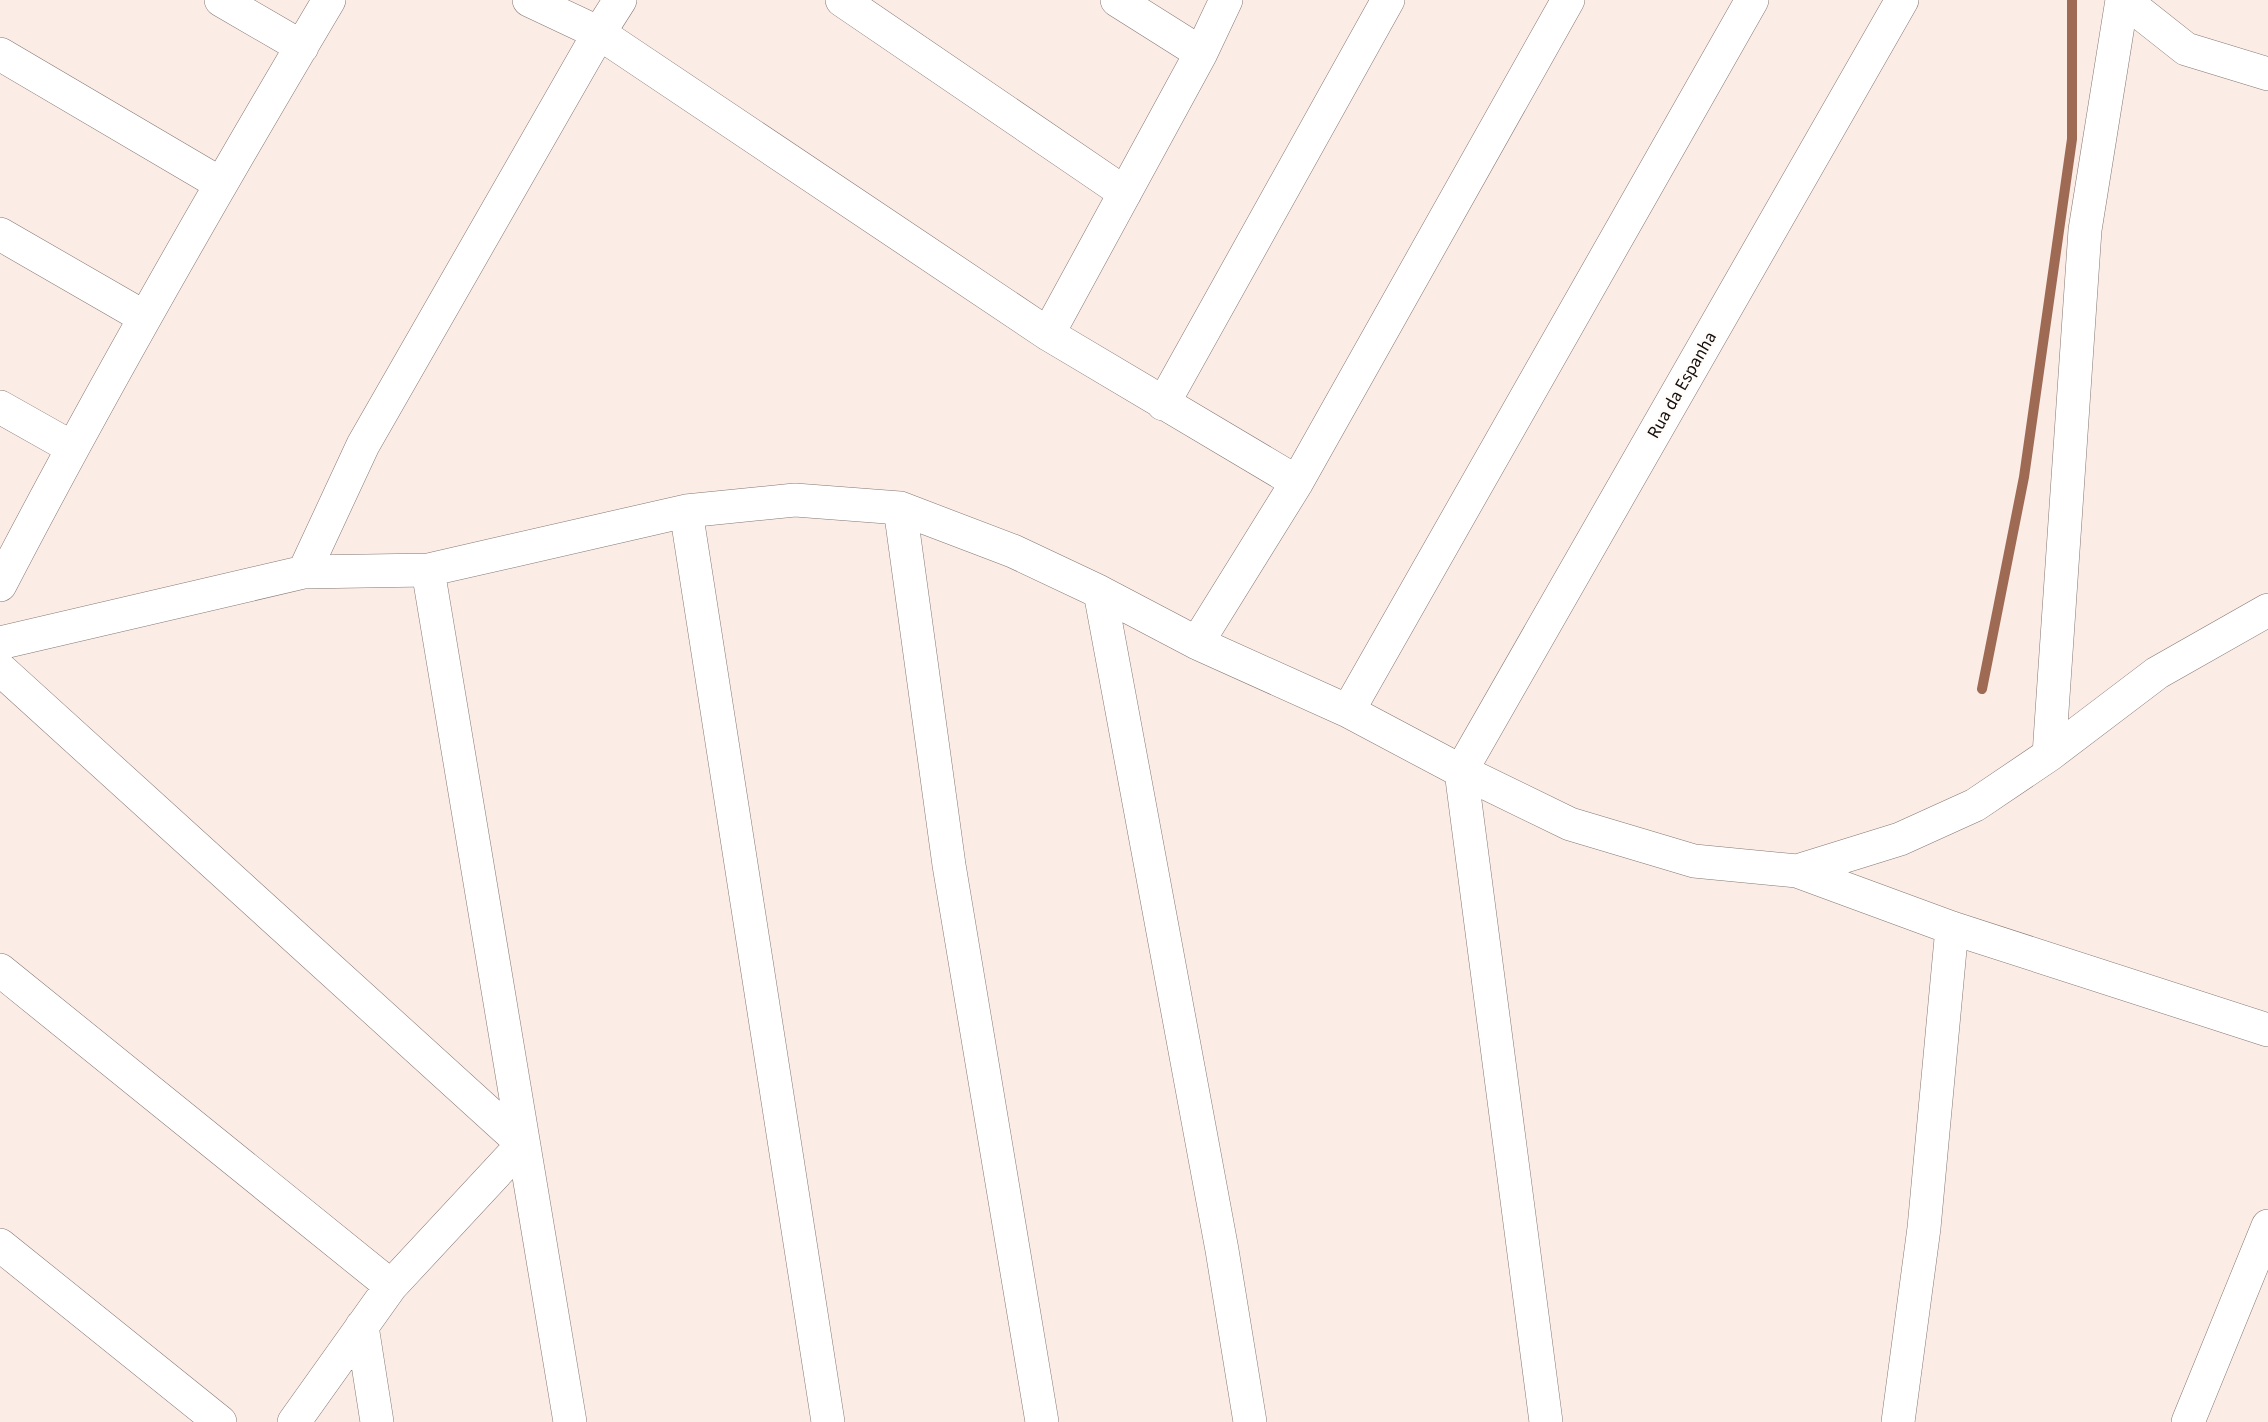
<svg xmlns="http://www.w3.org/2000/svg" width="2268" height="1422" font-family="'Source Sans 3',sans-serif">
  <rect width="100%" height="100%" fill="#fbece5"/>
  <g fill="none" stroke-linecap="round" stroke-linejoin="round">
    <path stroke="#9e6a54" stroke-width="10" d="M1982 689 2024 477 2072 139V0"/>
    <defs>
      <path id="minor" d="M221 0 302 47
        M529 0 599 33 1048 334 1297 482
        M842 0 1125 193
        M1117 0 1201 53
        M2124 0 2186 49 2268 74
        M0 54 221 184
        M0 234 144 317
        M1048 334 1201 53 1226 0
        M1163 404 1388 0
        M0 407 71 447
        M900 508 949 865 1042 1422
        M686 511 828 1422
        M428 570 570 1422
        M304 572 363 445 599 33 620 0
        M0 585C103 386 215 192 329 0
        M1100 592 1222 1250 1250 1422
        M0 643 304 572 428 570 686 511 795 500 900 508 1013 551 1100 592 1197 643 1348 711 1461 771 1570 824 1694 861 1797 871 1952 928 2268 1030
        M1197 643 1297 482 1568 0
        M0 669 523 1144 391 1286 294 1422
        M1348 711 1752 0
        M2049 755 2085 230 2122 0
        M1797 871 1900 839 1975 805 2049 755 2157 673 2268 610
        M0 970 391 1286
        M0 1245 220 1422
        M362 1326 377 1422
        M1546 1422 1461 771 1902 0
        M1898 1422 1924 1228 1952 928
        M2188 1422 2268 1226"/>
    </defs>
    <use href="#minor" stroke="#857772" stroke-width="34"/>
    <use href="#minor" stroke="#fff" stroke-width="33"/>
  </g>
  <g text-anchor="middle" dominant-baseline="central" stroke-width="5" stroke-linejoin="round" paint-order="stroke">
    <g font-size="18" fill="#130e0c" stroke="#fffcfa">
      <text transform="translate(1682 385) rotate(-60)">Rua da Espanha</text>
    </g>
  </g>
</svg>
